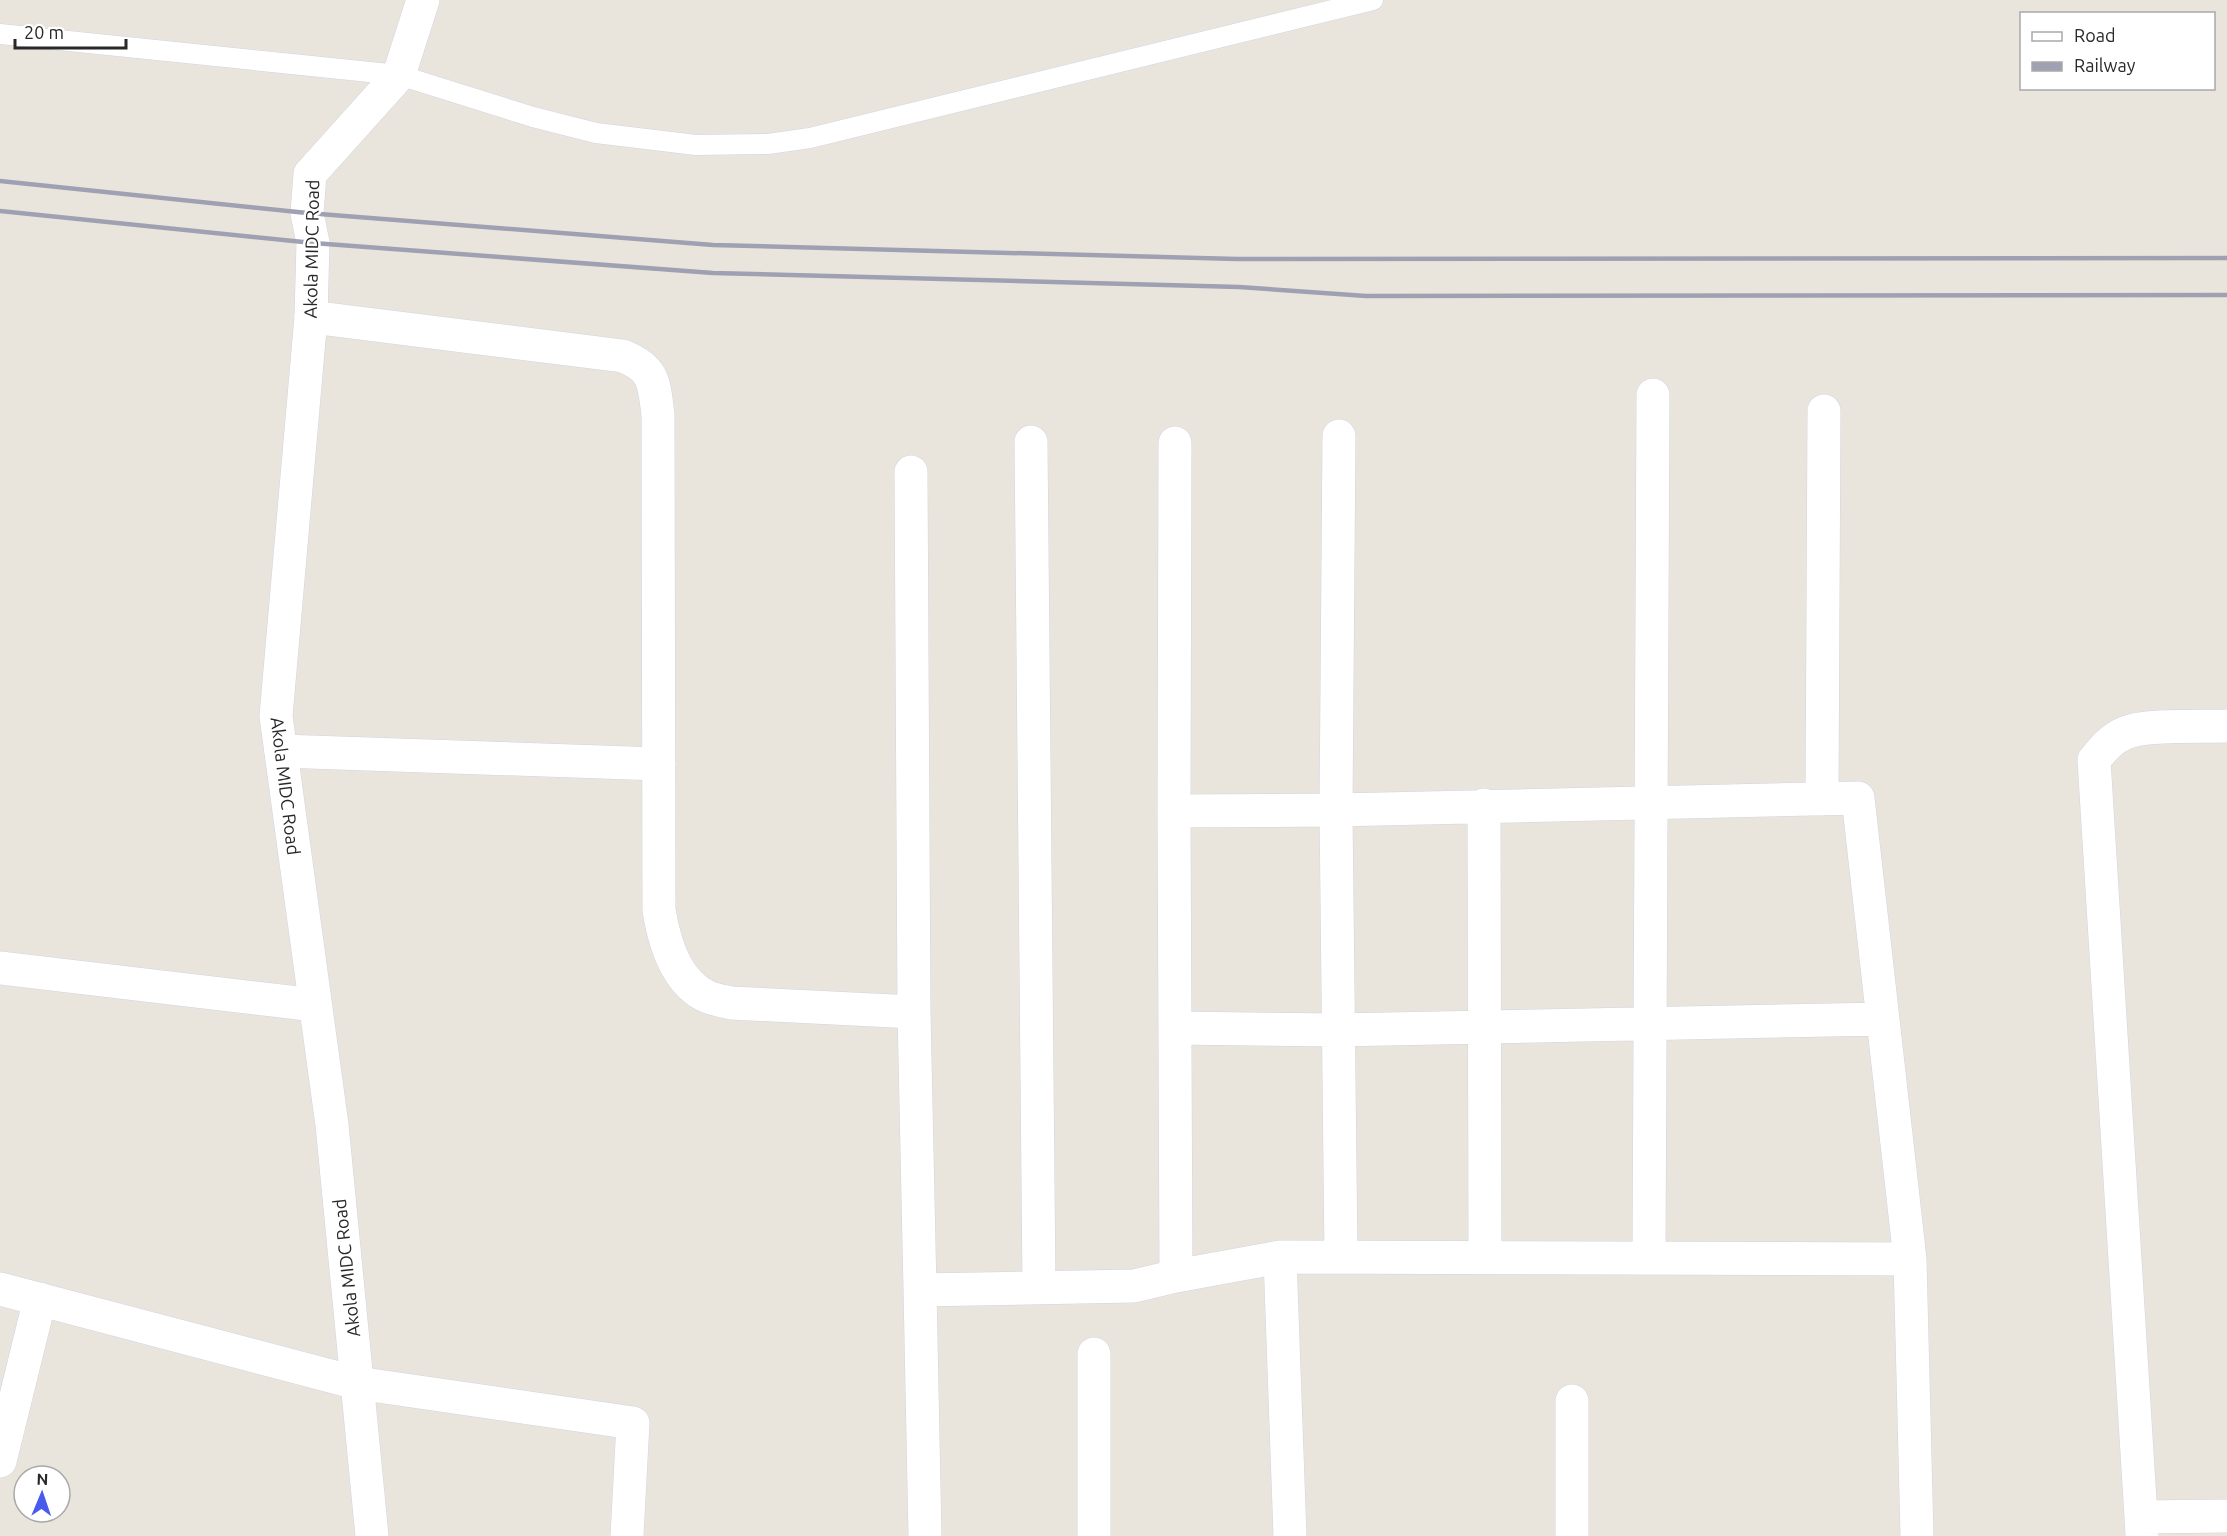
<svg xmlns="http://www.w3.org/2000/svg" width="2227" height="1536" font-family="Ubuntu,sans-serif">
  <rect width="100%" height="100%" fill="#eae5dc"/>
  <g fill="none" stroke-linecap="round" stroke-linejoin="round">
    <defs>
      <path id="lane" d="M0 34 399 75 533 117 596 133 696 145 768 144 810 138 1373 0"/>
      <path id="street" d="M311 317 623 356C655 369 654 383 658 415L659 910C664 941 676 983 708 997 715 1000 724 1001 731 1003L914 1012
        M1339 436 1336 810 1341 1257
        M1031 442 1039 1287
        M911 472 914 1012 920 1290
        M281 751 659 764
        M1858 798 1910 1259 1280 1257 1176 1276 1174 811 1336 810Z
        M1822 799 1824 411
        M1484 805 1485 1257
        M1174 811 1175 443
        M0 968 315 1005
        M1176 1028 1337 1030 1882 1019
        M1280 1257 1290 1536
        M1649 1258 1653 395
        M1910 1259 1917 1536
        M0 1289 357 1383 633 1423 627 1536
        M1094 1354V1536
        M0 1461 40 1299
        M2141 1517 2094 760C2103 749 2111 739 2125 733 2145 724 2203 727 2227 726
        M925 1536 920 1290 1134 1286 1176 1276
        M1572 1536V1401
        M2142 1536 2141 1517 2227 1516"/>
      <path id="secondary" d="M372 1536 332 1125 276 716 311 317 313 243 307 213 310 174 399 75 423 0"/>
    </defs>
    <use href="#lane" stroke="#d2d3e1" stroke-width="21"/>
    <use href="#street" stroke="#d2d3e1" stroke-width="34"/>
    <use href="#secondary" stroke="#d2d3e1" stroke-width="34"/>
    <use href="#lane" stroke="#fff" stroke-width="20"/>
    <use href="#street" stroke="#fff" stroke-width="33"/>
    <use href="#secondary" stroke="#fff" stroke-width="33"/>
    <path stroke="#9fa1b2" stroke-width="4.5" d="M0 181 307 213 713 245 1237 259 2227 258
      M0 211 313 243 713 273 1239 287 1366 296 2227 295"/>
  </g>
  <g text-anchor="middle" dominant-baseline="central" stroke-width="5" stroke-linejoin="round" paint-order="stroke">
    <g font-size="18" fill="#292929" stroke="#fff">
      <text transform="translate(311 249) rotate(-89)">Akola MIDC Road</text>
      <text transform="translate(286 786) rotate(83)">Akola MIDC Road</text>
      <text transform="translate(346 1268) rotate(-96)">Akola MIDC Road</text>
    </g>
  </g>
  <rect x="2020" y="12" width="195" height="78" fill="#ffffff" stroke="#a9a9a9" stroke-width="1.5"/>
  <rect x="2032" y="32" width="30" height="9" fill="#ffffff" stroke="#a9a9a9" stroke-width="1.5"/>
  <text x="2074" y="42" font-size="18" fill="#292929">Road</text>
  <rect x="2032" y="62" width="30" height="9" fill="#9fa1b2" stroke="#a9a9a9" stroke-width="1.5"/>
  <text x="2074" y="72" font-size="18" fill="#292929">Railway</text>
  <g transform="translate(42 1494) rotate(2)"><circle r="28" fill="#ffffff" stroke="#a9a9a9" stroke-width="1.5"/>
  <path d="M0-4.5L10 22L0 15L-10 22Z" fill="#485bec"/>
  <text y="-9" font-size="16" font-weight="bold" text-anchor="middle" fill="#292929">N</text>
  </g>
  <path d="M15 39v9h111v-9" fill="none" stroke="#292929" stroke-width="3"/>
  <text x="24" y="39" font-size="18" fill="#292929" stroke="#ffffff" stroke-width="4.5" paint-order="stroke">20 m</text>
</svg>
